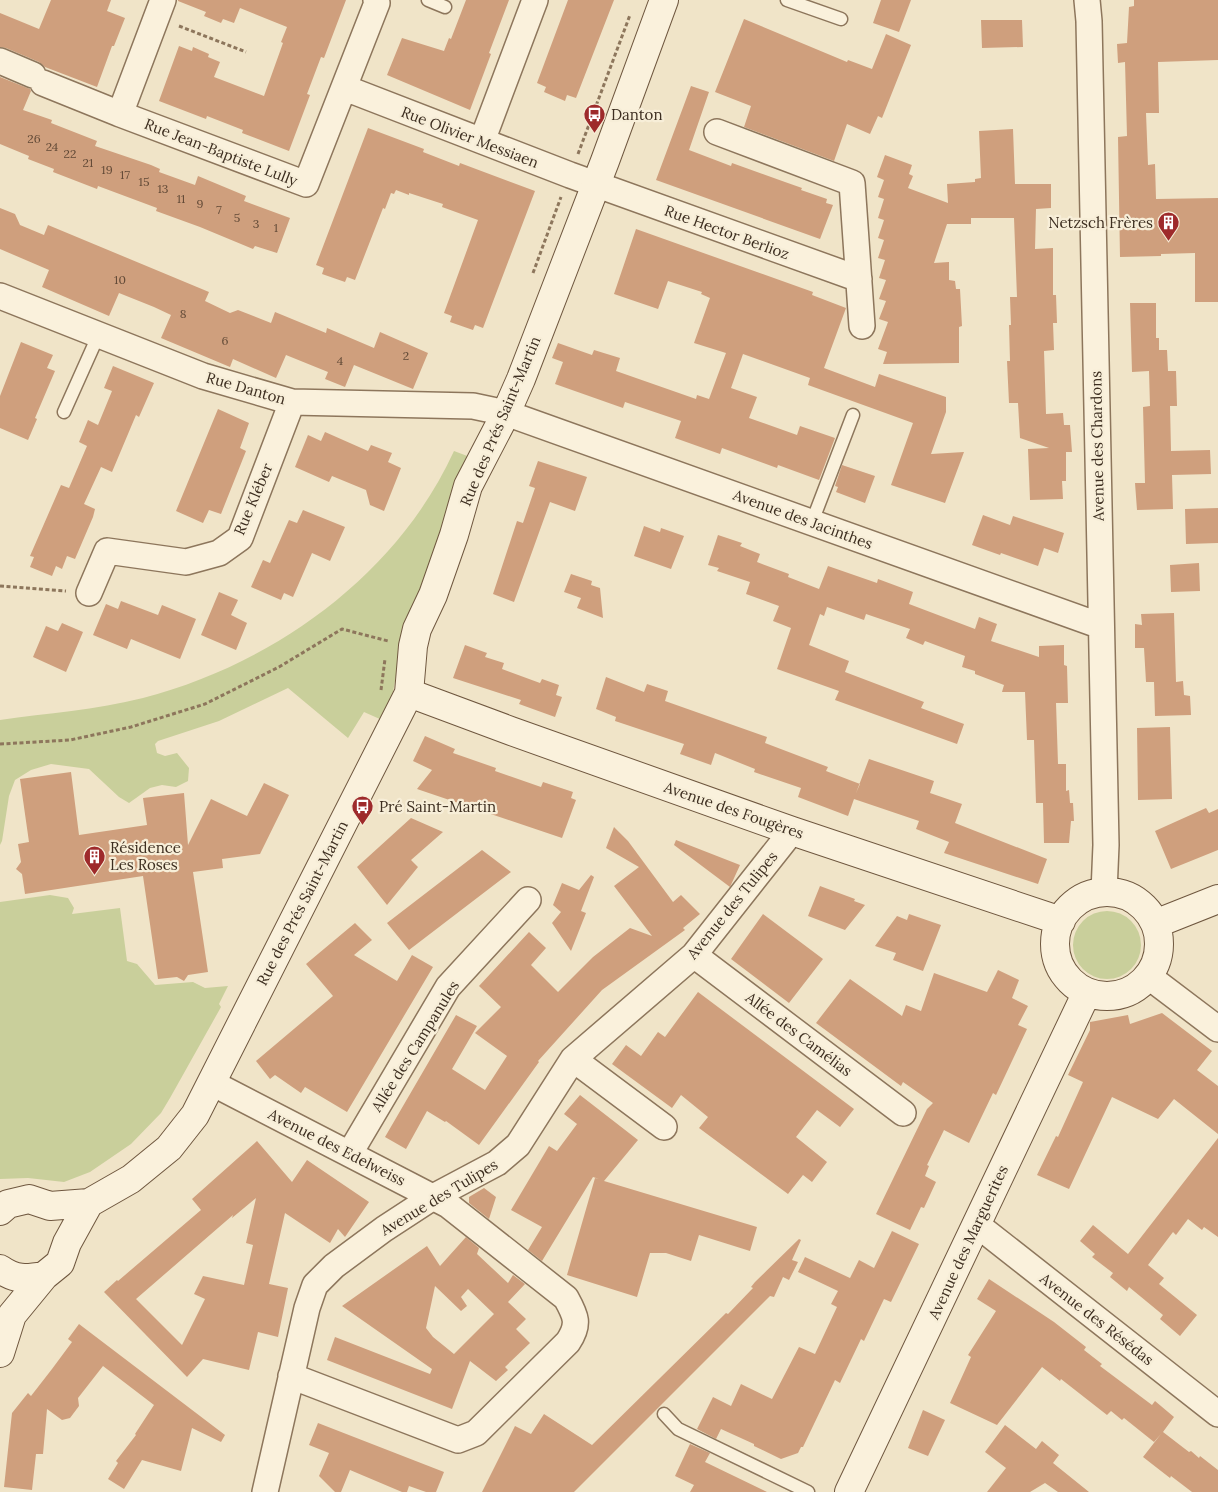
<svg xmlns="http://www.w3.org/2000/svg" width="1218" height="1492" font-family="Lora,serif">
  <rect width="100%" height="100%" fill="#f0e4c8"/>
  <path fill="#c9cf9b" d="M454 451 470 457 402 644 392 697 382 720 364 712 348 738 288 688 219 721 158 741 155 744 157 753 165 756 177 753 189 768 188 781 176 787 162 785 150 788 129 803 119 797 89 769 51 764 31 770 15 780 9 796 2 841 0 845V720C47 713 96 710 143 698 273 664 397 576 454 451Z
    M50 895 68 898 74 908 72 914 120 908 127 961 137 964 155 985 193 982 205 988 228 986 219 1004 221 1007 170 1098 161 1113 131 1144 90 1172 64 1182 28 1178 0 1179V902Z
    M1073 945a34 34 0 1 1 68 0a34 34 0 1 1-68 0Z"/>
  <path fill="#cf9f7d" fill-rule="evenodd" d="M51 0H111L107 11 125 18 114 46H112L97 87 45 67 39 62 6 48 0 47V13L39 29Z
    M178 0H346L324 58 321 57 307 94 310 95 289 151 242 133 243 130 207 116 206 119 159 101 179 46 192 51 193 47 209 54 208 57 220 62 214 77 264 96 283 43 281 42 287 27 240 8 234 23 223 19 221 23 204 16 206 12 178 1Z
    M466 0H509L489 53 491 54 470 110 387 75 402 38 444 51 449 38 451 39Z
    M568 0H614L576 98 567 95 565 101 544 92 546 87 537 83Z
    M881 0H911L899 32 873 23Z
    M1134 0H1218V60L1158 62 1159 113H1146L1148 165 1155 164 1156 199 1218 198V302H1195V253L1161 254V256L1120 257 1118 137 1127 136 1125 62 1118 63 1117 44 1127 43 1129 7 1134 6Z
    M744 19 847 62 848 60 872 69 886 34 911 45 882 118 878 116 870 134 847 124 834 161 744 127 751 106 715 92Z
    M981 20H1022L1023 47 982 48Z
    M0 77 30 89 31 91 23 110 52 120 51 123 97 141 95 146 151 165 160 169 159 172 195 185 198 176 246 196 244 201 290 218 277 253 255 246 253 249 200 227 156 211 157 208 98 186 97 189 53 172 54 169 28 159 29 156 0 144Z
    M691 86 709 92 689 150 731 166 732 163 785 182 802 188 801 190 827 199 826 203 833 205 820 239 656 180Z
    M368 128 424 149 423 152 459 166 460 163 535 191 483 328 475 325 473 330 450 322 452 316 444 313 478 220 442 207 443 204 409 193V195L396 190 394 194 391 193 385 209 383 208 355 280 347 277 345 282 322 274 324 268 316 265Z
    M1013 129 1015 184H1051V208L1036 209 1035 249 1053 248V295H1056L1057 323H1053L1054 350 1044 351 1046 414 1063 413 1064 425H1070L1072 452H1066V481H1062L1063 499 1030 500 1028 449 1049 448 1020 438 1018 403H1009L1007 361H1010L1009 325H1011L1010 297H1017L1014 218H971V224H947L934 263 949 262V280L955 281 956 289H960L962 326 959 327V363L883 364 887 352 878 349 888 322 879 319 886 301 879 299 886 280 879 278 885 260 878 258 884 240 878 238 884 220 878 218 884 199 878 197 884 180 877 177 885 155 912 165 909 174 913 176 908 188 948 203 947 184 975 182V179L981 178 979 131Z
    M0 208 15 214 20 225 44 235 48 225 209 292 205 301 230 313 238 310 271 323 275 312 326 333 327 328 374 348 380 332 428 353 413 389 354 365 345 387 325 379 328 372 286 355 276 378 233 359 230 367 161 338 171 315 154 307 119 293 109 316 42 287 49 270 0 249Z
    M636 229 813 292 812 295 846 308 824 368 875 387 879 374 946 397V412L931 454 964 452 945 503 891 485 913 423 808 385 810 378 743 354 731 388 757 397 749 418 797 435 800 426 835 438 819 480 778 465 777 468 722 448 720 454 675 438 681 421 625 402 623 408 555 384 563 362 552 358 558 343 592 355 594 350 620 358 616 371 696 399 697 395 709 399 726 353 694 343 710 298 701 294 702 292 668 281 658 309 614 294Z
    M1130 303H1156V338H1159V350H1167L1168 371H1176L1177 406H1170L1171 451 1210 450 1211 474 1172 475 1173 509 1137 510 1135 483H1145L1143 407 1150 406 1149 371 1132 372Z
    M21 342 53 355 47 368 55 371 35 418 37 419 28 440 0 428V396Z
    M113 366 154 383 139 417 136 415 112 472 101 467 84 504 95 509 93 517 75 559 67 556 62 569 56 566 52 576 30 567 34 557 30 556 61 485 69 488 87 446 79 442 88 420 98 425 112 391 104 388Z
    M218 409 249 423 240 448 246 451 221 514 209 510 203 523 176 511Z
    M325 432 368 451 371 445 392 453 388 462 401 468 384 511 370 505 366 490 332 476 329 482 295 467 308 435 321 441Z
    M538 461 587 477 575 511 550 502 514 602 493 594 517 521 523 523 535 488 529 486Z
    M842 465 875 476 865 503 836 492 838 487 835 486Z
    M1218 508V543L1186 544 1185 509Z
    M303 510 345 527 330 561 312 553 293 597 284 593 281 600 251 587 263 560 270 563 289 520 297 523Z
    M983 515 1010 525 1013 516 1064 533 1058 553 1044 548 1038 566 1001 553 1000 555 972 545Z
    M644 526 660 532 661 528 684 536 671 569 634 556Z
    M718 535 742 543 740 546 760 554 757 562 789 574 788 577 819 589 828 566 877 583 878 579 913 592 909 604 975 629 979 617 997 624 991 641 1039 657V646L1064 645V665L1067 666 1068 703H1056L1058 764H1066V791L1069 790 1070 803H1073L1074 821H1071L1069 843H1044L1043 803H1036L1034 740H1027L1025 692H1002L1004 685 975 674V671L962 667 965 656 925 641 923 645 906 638 910 629 866 614 864 620 827 607 824 616 820 614 809 645 849 661 845 672 924 702 921 708 964 724 957 744 835 700 839 691 777 669 791 628 773 621 779 606 746 594 750 582 717 571 719 568 708 565Z
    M1199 563 1200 591 1171 592 1170 565Z
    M571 574 592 581 591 585 600 588 603 618 577 608 581 598 564 592Z
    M219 592 238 600 231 615 247 623 236 650 201 635Z
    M121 601 158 615 162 605 196 619 180 659 131 639 127 649 93 635 106 604 118 609Z
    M1174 613 1176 682 1183 681 1184 695 1190 696 1191 715 1155 716 1154 682H1146L1144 648H1135V624L1142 625 1141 614Z
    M62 623 83 632 66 672 33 657 46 626 58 631Z
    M465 645 487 653 485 657 504 663 502 669 540 683 542 679 559 685 556 695 562 697 555 717 519 704 521 700 453 678Z
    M606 677 644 692 647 684 668 691 665 701 767 737 765 743 828 767 826 771 860 784 856 793 869 759 934 781 930 793 962 804 955 823 1047 859 1038 884 944 853 949 842 916 829 919 821 854 799 848 816 798 797 801 788 754 772 755 769 715 753 711 765 680 754 684 744 615 721 616 717 596 709Z
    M1170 727 1172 799 1138 800 1137 728Z
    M425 736 455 749 453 753 496 768 495 771 541 787 543 782 573 792 571 798 576 800 562 838 417 789 432 770 413 761Z
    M71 772 79 835 147 825 143 798 184 793 188 845 211 799 247 816 264 783 289 795 260 854 222 859 223 868 193 872 208 972 188 975 184 981 177 977 158 979 143 876 25 894 22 874 16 869 21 862 18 844 29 842 20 779Z
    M1206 808 1209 813 1218 809V850L1171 869 1155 831Z
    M411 818 443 832 411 860 418 867 387 905 357 867Z
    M614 827 628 841 673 902 681 895 700 914 683 928 685 930 602 990 538 1061 539 1062 479 1145 446 1121 445 1122 427 1111 406 1149 385 1137 456 1015 477 1026 452 1069 485 1090 507 1056 475 1033 501 1007 479 986 529 932 546 948 531 965 558 992 593 957 630 928 652 936 614 886 639 867 606 848Z
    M676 840 740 865 730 887 674 845Z
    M482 850 511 872 409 950 387 923Z
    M591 875 594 877 581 911 586 913 571 951 552 923 561 912 553 905 562 883 579 890Z
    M820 886 855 899 854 901 865 905 845 930 808 916Z
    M763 914 823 959 789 1003 731 959Z
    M909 914 941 925 923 971 893 960 896 953 875 946 897 916 907 920Z
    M355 923 372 940 354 955 397 981 412 955 433 967 347 1112 305 1087 301 1093 275 1075 270 1079 256 1061 333 996 306 964Z
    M998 970 1019 980 1012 998 1028 1006 1018 1025 1027 1029 996 1095 993 1093 969 1143 944 1130 927 1165 929 1166 925 1176 936 1182 924 1208 921 1207 910 1230 876 1214 927 1109 933 1103 903 1082 901 1086 816 1023 850 979 902 1016 906 1005 921 1011 934 973 987 992Z
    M698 992 854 1109 840 1127 817 1110 796 1137 827 1162 812 1182 803 1175 788 1194 699 1128 708 1117 681 1095 672 1108 612 1064 626 1045 641 1056 658 1032 665 1037Z
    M1162 1013 1212 1051 1197 1070 1218 1086V1134L1174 1099 1158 1119 1112 1097 1069 1189 1037 1175 1056 1136 1058 1137 1083 1082 1068 1075 1090 1030V1022L1128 1015 1130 1024Z
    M580 1095 638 1140 604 1181 757 1227 750 1251 699 1235 691 1261 666 1253H650L637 1297 567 1275 595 1178 599 1179 593 1177 542 1261 528 1250 542 1227 511 1210 549 1146 557 1151 577 1124 564 1114Z
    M1218 1138V1237L1204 1227 1202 1230 1188 1219 1176 1235 1173 1232 1148 1265 1164 1278 1159 1284 1197 1315 1180 1336 1160 1319 1163 1315 1129 1287 1127 1291 1110 1277 1113 1273 1092 1257 1095 1254 1080 1241 1093 1225 1128 1254Z
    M257 1141 292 1182 307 1160 369 1202 345 1237 338 1229 330 1243 285 1213 269 1284 288 1288 278 1337 258 1332 249 1370 203 1359 187 1377 104 1292 117 1280 118 1281 201 1210 192 1199ZM256 1198 246 1243 253 1245 244 1285 203 1276 194 1294 205 1299 182 1345 136 1299 233 1215 232 1218Z
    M484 1188 496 1197 489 1219 469 1203V1197Z
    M892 1231 919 1244 891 1302 884 1299 864 1341 861 1339 840 1383 835 1380 803 1447H801L798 1453 781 1459 754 1446V1444L721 1429 716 1439 697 1429 713 1397 731 1406 741 1384 772 1399 799 1347 815 1354 837 1307 831 1304 838 1291 798 1272 805 1257 850 1278 859 1260 874 1268Z
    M466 1237 479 1248 477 1254 508 1283 513 1275 525 1284 508 1302 526 1319 516 1329 530 1343 505 1367 508 1370 496 1381 470 1361 452 1409 327 1360 335 1337 430 1374 432 1369 342 1306 427 1246 440 1266ZM435 1286 461 1311 467 1306 461 1297 468 1289 494 1314 454 1354 433 1337 426 1328Z
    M799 1239 801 1240 792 1260 798 1262 789 1280 783 1277 774 1297 770 1296 574 1492H482L515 1426 531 1434 544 1414 592 1445 726 1313 728 1314 753 1288 751 1287 755 1282Z
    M989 1279 1054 1322 1086 1347 1084 1350 1102 1364 1100 1366 1152 1405 1155 1401 1174 1417 1163 1432 1189 1452 1191 1451 1199 1458 1200 1456 1218 1470V1492H1192L1171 1476 1170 1478 1143 1457 1161 1434 1154 1442 1124 1418 1122 1420 1111 1411 1107 1415 1061 1379 1060 1381 1042 1367 997 1425 950 1403 971 1357 968 1355 996 1311 977 1299Z
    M79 1324 225 1435 221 1442 192 1428 181 1471 142 1460 124 1489 108 1479 118 1463 116 1461 136 1435 135 1434 154 1405 103 1366 78 1398 79 1406 70 1418 62 1420 47 1409 43 1454H36L32 1490 4 1487 12 1413 28 1393 31 1396 52 1369 72 1342 68 1339Z
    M923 1410 945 1420 928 1456 908 1448Z
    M318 1423 444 1472 436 1492H426L409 1486 407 1492H402L350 1470 341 1492H335L319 1476 329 1453 309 1445Z
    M1005 1425 1036 1449 1042 1441 1059 1455 1053 1463 1089 1492H1058L1045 1483 1030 1492H987L1006 1468 985 1452Z
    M690 1444 710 1453 705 1462 767 1492H690L694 1485 675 1476Z"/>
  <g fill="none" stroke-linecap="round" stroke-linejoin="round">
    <defs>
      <path id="lane" d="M428 0 445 7
        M787 0 841 19
        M64 412 98 336
        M812 522 853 415
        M664 1414 678 1429 808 1492"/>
      <path id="street" d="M163 0 120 114 306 184 377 3 376 0
        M1087 0 1089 21 1106 845 1104 892
        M0 61 33 75
        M43 83 120 114
        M345 88 570 175 859 279
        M717 132 852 183 862 326
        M482 141 535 0
        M0 296 203 376 292 402 473 406 506 413 1101 626
        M89 593 107 551 186 562 219 553 240 538 292 402
        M694 955 903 1113
        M1148 976 1218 1029
        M573 1059 664 1127
        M212 1083 448 1205 566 1298C576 1316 580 1324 568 1342L476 1433 458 1440 291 1376
        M350 1153 448 987 528 900
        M976 1224 1218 1414
        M265 1492 307 1308 315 1285 334 1266 384 1229 433 1197 497 1163 518 1145 573 1059 694 955 792 831"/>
      <path id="secondary" d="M409 693 511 731 792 831 1061 921
        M1055 944a52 52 0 1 1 104 0a52 52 0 1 1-104 0Z
        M1155 924 1218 899
        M0 1211 8 1204 29 1199 50 1206 89 1203 131 1179 169 1148 195 1115 409 693 413 646 417 629 433 595 454 535 468 486 506 413 521 379 605 161 664 0
        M0 1269C16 1280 25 1279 44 1276
        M0 1353 12 1315 44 1276 60 1263 67 1243 89 1203
        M849 1492 1087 992"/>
    </defs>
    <use href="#lane" stroke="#8d765c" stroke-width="15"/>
    <use href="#street" stroke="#8d765c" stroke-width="28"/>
    <use href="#secondary" stroke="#6f573f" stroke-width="30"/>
    <path stroke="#8d765c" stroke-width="3" stroke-dasharray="4 2.5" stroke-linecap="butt" d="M179 26 246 52
      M578 154 630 15
      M533 273 561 197
      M0 586 66 591
      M381 690 385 659
      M0 744 70 740 131 727 205 704 279 667 342 629 388 641"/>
    <use href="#lane" stroke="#faf1dc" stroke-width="12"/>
    <use href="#street" stroke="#faf1dc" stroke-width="25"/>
    <use href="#secondary" stroke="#faf1dc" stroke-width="28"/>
  </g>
  <defs>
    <symbol id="bus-pin" viewBox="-11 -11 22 30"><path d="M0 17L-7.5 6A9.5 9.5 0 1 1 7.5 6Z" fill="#9e2a2b" stroke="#f7eed8"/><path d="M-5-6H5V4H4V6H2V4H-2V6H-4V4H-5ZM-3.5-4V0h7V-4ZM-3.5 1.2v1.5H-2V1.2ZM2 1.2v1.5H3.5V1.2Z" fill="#fff"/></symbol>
    <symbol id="building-pin" viewBox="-11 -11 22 30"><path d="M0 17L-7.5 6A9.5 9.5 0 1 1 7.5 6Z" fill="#9e2a2b" stroke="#f7eed8"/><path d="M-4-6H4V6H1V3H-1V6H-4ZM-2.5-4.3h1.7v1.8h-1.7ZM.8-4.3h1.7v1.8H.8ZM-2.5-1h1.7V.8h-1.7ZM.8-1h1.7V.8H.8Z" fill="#fff"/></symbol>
  </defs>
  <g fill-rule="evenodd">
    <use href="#bus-pin" x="582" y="102" width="25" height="34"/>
    <use href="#building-pin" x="1156" y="210" width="25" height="34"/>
    <use href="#bus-pin" x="350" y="794" width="25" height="34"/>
    <use href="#building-pin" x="82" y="844" width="25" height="34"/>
  </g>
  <g text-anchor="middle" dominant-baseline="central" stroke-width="4.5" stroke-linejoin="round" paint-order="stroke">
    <g font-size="12" fill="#624a37">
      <text x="34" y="138">26</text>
      <text x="52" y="146">24</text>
      <text x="70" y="153">22</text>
      <text x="88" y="162">21</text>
      <text x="107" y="169">19</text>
      <text x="125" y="174">17</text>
      <text x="144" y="181">15</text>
      <text x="163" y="188">13</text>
      <text x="181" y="198">11</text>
      <text x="200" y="203">9</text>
      <text x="219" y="209">7</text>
      <text x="237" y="217">5</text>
      <text x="256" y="223">3</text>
      <text x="276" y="227">1</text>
      <text x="120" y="279">10</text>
      <text x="183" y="313">8</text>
      <text x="225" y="340">6</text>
      <text x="406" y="355">2</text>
      <text x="340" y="360">4</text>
    </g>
    <g font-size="15" fill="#3d2e20" stroke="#f7eed8" text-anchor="start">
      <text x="611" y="114">Danton</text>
      <text x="1153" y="222" text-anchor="end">Netzsch Frères</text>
      <text x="379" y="806">Pré Saint-Martin</text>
      <text x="110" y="847">Résidence<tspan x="110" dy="17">Les Roses</tspan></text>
    </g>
    <g font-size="15" fill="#3d2e20" stroke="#f7eed8">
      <text transform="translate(470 137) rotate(21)">Rue Olivier Messiaen</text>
      <text transform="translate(221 152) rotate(21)">Rue Jean-Baptiste Lully</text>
      <text transform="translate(727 232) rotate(20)">Rue Hector Berlioz</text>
      <text transform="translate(246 388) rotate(16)">Rue Danton</text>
      <text transform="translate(500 421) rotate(-67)">Rue des Prés Saint-Martin</text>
      <text transform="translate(1097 446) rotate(-91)">Avenue des Chardons</text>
      <text transform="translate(253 499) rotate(-67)">Rue Kléber</text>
      <text transform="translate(803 519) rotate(20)">Avenue des Jacinthes</text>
      <text transform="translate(734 810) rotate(19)">Avenue des Fougères</text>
      <text transform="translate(302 903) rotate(-63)">Rue des Prés Saint-Martin</text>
      <text transform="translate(732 905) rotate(-51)">Avenue des Tulipes</text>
      <text transform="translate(799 1034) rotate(37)">Allée des Camélias</text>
      <text transform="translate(415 1046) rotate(-58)">Allée des Campanules</text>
      <text transform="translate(337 1147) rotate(27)">Avenue des Edelweiss</text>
      <text transform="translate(439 1197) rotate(-31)">Avenue des Tulipes</text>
      <text transform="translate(968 1242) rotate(-65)">Avenue des Marguerites</text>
      <text transform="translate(1097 1319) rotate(38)">Avenue des Résédas</text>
    </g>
  </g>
</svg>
